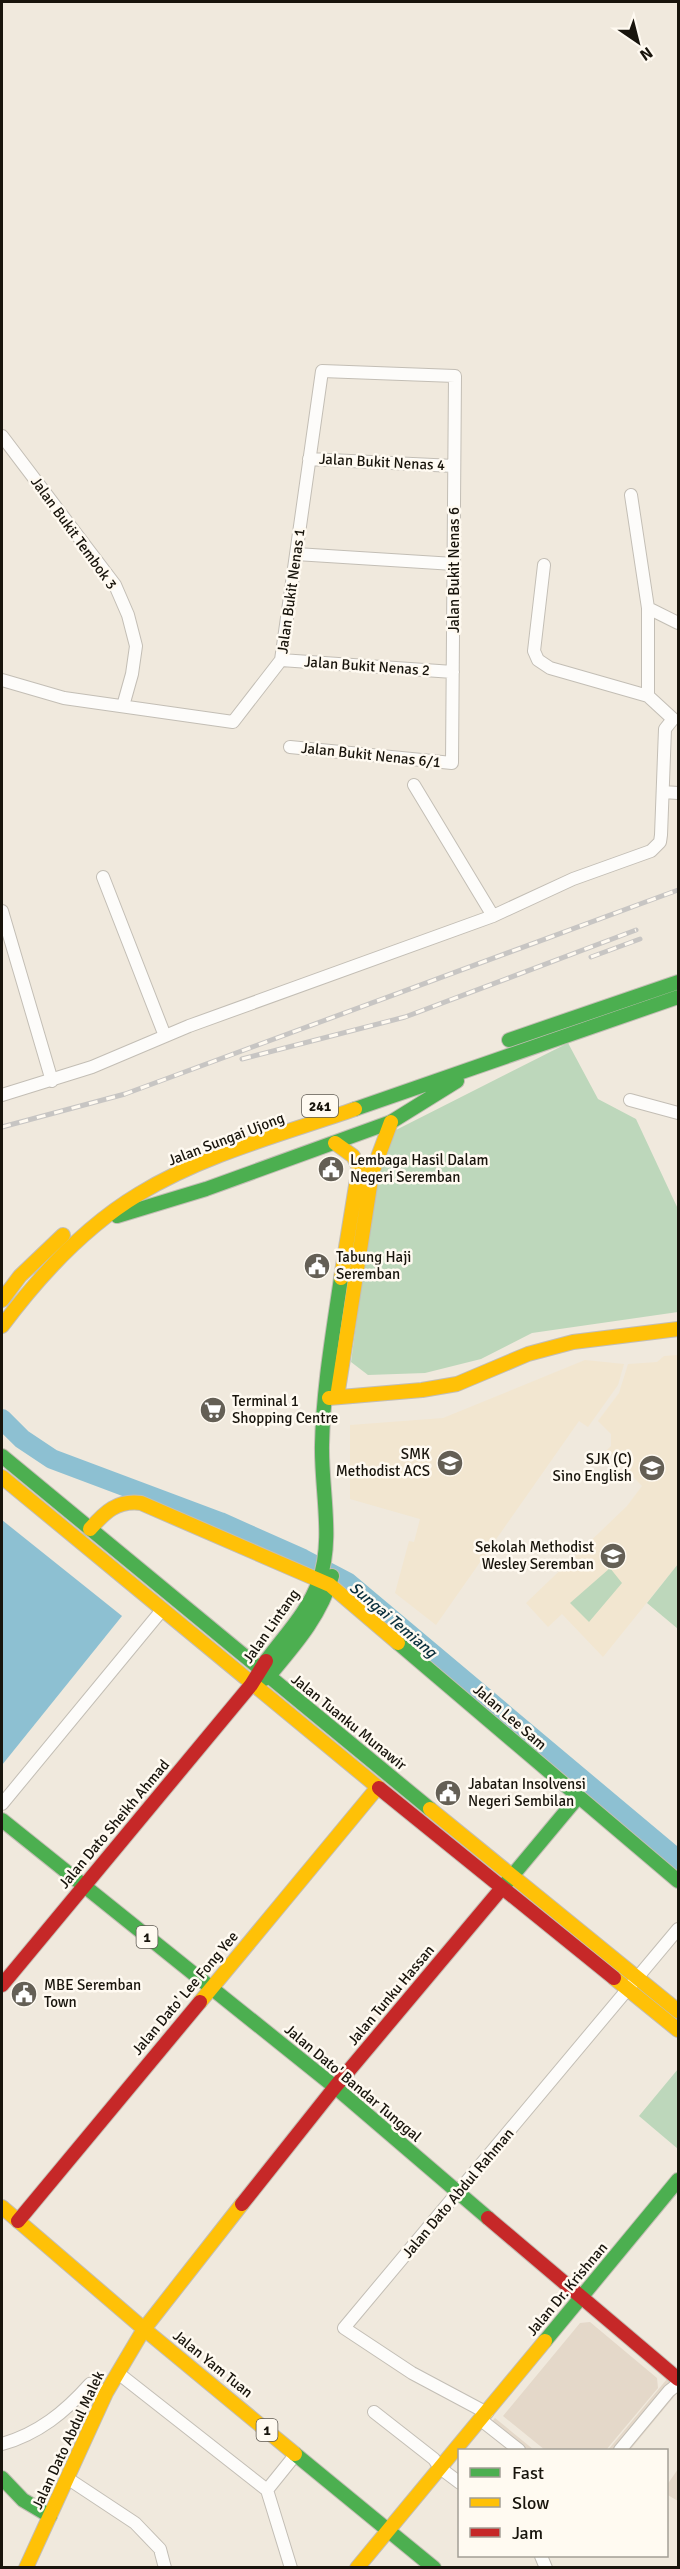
<svg xmlns="http://www.w3.org/2000/svg" width="680" height="2569" font-family="Signika,sans-serif">
  <rect width="100%" height="100%" fill="#f0e9dd"/>
  <path fill="#e4d8c9" d="M590 2322 657 2378 658 2388 606 2450H545L503 2416 580 2323Z
    M667 2379 678 2392 630 2450H608Z
    M495 2418 534 2450H512L486 2429Z
    M678 2469V2501L666 2494 667 2485Z"/>
  <path fill="#f2e6d0" d="M678 1355V1564L603 1657 562 1614 548 1627 526 1603 627 1506 642 1486 607 1450 611 1446V1434L598 1421 619 1393 628 1364 657 1362 664 1356Z
    M585 1360 624 1364 618 1385 588 1427 579 1421 436 1625 395 1593 409 1541 414 1542 420 1519 350 1499V1425L443 1418Z"/>
  <path fill="#bdd7bb" d="M568 1043 598 1099 636 1119 678 1209V1312L532 1333 481 1359 425 1373 368 1375 351 1362 380 1145 392 1132Z
    M678 1564V1629L647 1603Z
    M610 1568 622 1583 589 1622 570 1603Z
    M678 2069V2149L639 2116Z"/>
  <path fill="#8dc0d2" d="M2 1520 122 1616 2 1765Z"/>
  <g fill="none" stroke-linecap="round" stroke-linejoin="round">
    <path stroke="#8dc0d2" stroke-width="20" d="M2 1419 22 1439 52 1459 220 1522 303 1559 347 1582 678 1860"/>
    <defs>
      <path id="street" d="M2 436 115 585 128 615 136 646 132 674 123 706
        M309 459 454 466
        M631 495 648 608V696
        M296 554 454 564
        M544 565 534 651 538 660 550 668 648 696 673 719
        M648 608 678 623
        M281 660 453 672
        M2 680 64 698 233 722 281 660 322 371 455 376 452 763 290 747
        M414 785 493 916
        M663 792 678 793
        M103 877 165 1036
        M2 911 52 1081
        M2 1095 92 1067 189 1026 493 916 573 879 651 851 660 842 661 835 665 729 673 719
        M630 1100 678 1113
        M2 1804 162 1610
        M118 2373 267 2490
        M374 2412 434 2459 440 2468 460 2483
        M487 2413 412 2373 344 2328 678 1929
        M481 2420 519 2450
        M2 2444C38 2434 65 2412 90 2384L106 2393
        M620 2450 669 2391 678 2384
        M67 2478 135 2523 160 2549 165 2568
        M541 2556 546 2568
        M291 2568 267 2490 296 2454"/>
      <path id="fast" d="M509 1040 678 982
        M355 1109 678 997
        M117 1216 206 1189 391 1122 457 1081
        M2 1456 430 1809
        M398 1643 678 1881
        M266 1661C285 1635 308 1612 319 1581 334 1540 321 1489 322 1445 323 1390 333 1333 341 1278
        M260 1681 268 1677C294 1646 321 1616 332 1576
        M2 1820 335 2087 488 2218
        M502 1888 578 1797
        M545 2341 678 2180
        M295 2454 434 2568
        M2 2478 23 2500 50 2516"/>
      <path id="slow" d="M335 1143 353 1156 359 1167 341 1278
        M2 1300 20 1276 63 1235
        M2 1326C40 1275 84 1227 139 1194 205 1154 283 1134 355 1109
        M337 1397 372 1173 391 1122
        M329 1398 422 1390 457 1384 528 1354 573 1342 678 1329
        M2 1477 379 1788
        M90 1529C105 1512 117 1500 141 1503L330 1585 398 1643
        M430 1809 678 2011
        M614 1978 678 2030
        M200 2002 378 1787
        M2 2207 144 2329 295 2454
        M26 2568 106 2393 144 2329 242 2204
        M357 2568 545 2341"/>
      <path id="jam" d="M379 1788 614 1978
        M2 1985 251 1685 266 1661
        M242 2204 335 2087 502 1888
        M488 2218 678 2379
        M18 2221 200 2002"/>
    </defs>
    <use href="#street" stroke="#c3beb5" stroke-width="14"/>
    <use href="#fast" stroke="#c3beb5" stroke-width="16"/>
    <use href="#slow" stroke="#c3beb5" stroke-width="16"/>
    <use href="#jam" stroke="#c3beb5" stroke-width="16"/>
    <use href="#street" stroke="#fdfcfa" stroke-width="12"/>
    <use href="#fast" stroke="#4caf50" stroke-width="14"/>
    <use href="#slow" stroke="#ffc107" stroke-width="14"/>
    <use href="#jam" stroke="#c62828" stroke-width="14"/>
    <defs>
      <path id="rail" d="M591 957 640 939
        M242 1059 405 1017 636 930
        M2 1127 125 1094 678 890"/>
    </defs>
    <use href="#rail" stroke="#c7c5c3" stroke-width="5"/>
    <use href="#rail" stroke="#fffaf1" stroke-width="3" stroke-dasharray="9" stroke-linecap="butt"/>
  </g>
  <defs>
    <symbol id="civic-disc" viewBox="-11 -11 22 22"><circle r="9.5" fill="#645f55" stroke="#fffaf1"/><path d="M-.6-6.5H3V-4.5H.6V-3L4-1V1h2V6H-6V1h2V-1L-.6-3ZM-1.2 2.5V6h2.4V2.5Z" fill="#fff"/></symbol>
    <symbol id="supermarket-disc" viewBox="-11 -11 22 22"><circle r="9.5" fill="#645f55" stroke="#fffaf1"/><path d="M-6-5.5h2.5l.6 2H6L4.5 2H-2.5L-4.4-4H-6ZM-1.5 3.2a1.3 1.3 0 1 0 .1 0ZM3 3.2a1.3 1.3 0 1 0 .1 0Z" fill="#fff"/></symbol>
    <symbol id="school-disc" viewBox="-11 -11 22 22"><circle r="9.5" fill="#645f55" stroke="#fffaf1"/><path d="M0-5L7-2L0 1L-7-2ZM-4 1L0 2.5L4 1V4Q0 6-4 4Z" fill="#fff"/></symbol>
  </defs>
  <g fill-rule="evenodd">
    <use href="#civic-disc" x="316" y="1154" width="30" height="30"/>
    <use href="#civic-disc" x="302" y="1251" width="30" height="30"/>
    <use href="#supermarket-disc" x="198" y="1395" width="30" height="30"/>
    <use href="#school-disc" x="435" y="1448" width="30" height="30"/>
    <use href="#school-disc" x="637" y="1453" width="30" height="30"/>
    <use href="#school-disc" x="598" y="1541" width="30" height="30"/>
    <use href="#civic-disc" x="433" y="1778" width="30" height="30"/>
    <use href="#civic-disc" x="9" y="1979" width="30" height="30"/>
  </g>
  <g text-anchor="middle" dominant-baseline="central" stroke-width="5" stroke-linejoin="round" paint-order="stroke">
    <g fill="#fffaf1" stroke="#5d5951" stroke-width="1.5">
      <rect x="302" y="1095" width="36" height="22" rx="4.5"/>
      <rect x="136.5" y="1926" width="21" height="22" rx="4.5"/>
      <rect x="256.5" y="2419" width="21" height="22" rx="4.5"/>
    </g>
    <g font-size="14" font-weight="bold" fill="#18140c">
      <text x="320" y="1106">241</text>
      <text x="147" y="1937">1</text>
      <text x="267" y="2430">1</text>
    </g>
    <g font-size="15" fill="#18140c" stroke="#fffaf1">
      <text transform="translate(382 462) rotate(3)">Jalan Bukit Nenas 4</text>
      <text transform="translate(74 533) rotate(54)">Jalan Bukit Tembok 3</text>
      <text transform="translate(454 570) rotate(-90)">Jalan Bukit Nenas 6</text>
      <text transform="translate(291 591) rotate(-82)">Jalan Bukit Nenas 1</text>
      <text transform="translate(367 666) rotate(4)">Jalan Bukit Nenas 2</text>
      <text transform="translate(371 755) rotate(6)">Jalan Bukit Nenas 6/1</text>
      <text transform="translate(226 1139) rotate(-21)">Jalan Sungai Ujong</text>
      <text transform="translate(271 1626) rotate(-55)">Jalan Lintang</text>
      <text transform="translate(510 1717) rotate(41)">Jalan Lee Sam</text>
      <text transform="translate(349 1722) rotate(39)">Jalan Tuanku Munawir</text>
      <text transform="translate(114 1824) rotate(-50)">Jalan Dato Sheikh Ahmad</text>
      <text transform="translate(185 1993) rotate(-50)">Jalan Dato' Lee Fong Yee</text>
      <text transform="translate(391 1995) rotate(-50)">Jalan Tunku Hassan</text>
      <text transform="translate(353 2083) rotate(40)">Jalan Dato' Bandar Tunggal</text>
      <text transform="translate(458 2193) rotate(-50)">Jalan Dato Abdul Rahman</text>
      <text transform="translate(567 2289) rotate(-50)">Jalan Dr. Krishnan</text>
      <text transform="translate(213 2364) rotate(39)">Jalan Yam Tuan</text>
      <text transform="translate(68 2440) rotate(-65)">Jalan Dato Abdul Malek</text>
    </g>
    <g font-size="15" fill="#18140c" stroke="#fffaf1" text-anchor="start">
      <text x="350" y="1160">Lembaga Hasil Dalam<tspan x="350" dy="17">Negeri Seremban</tspan></text>
      <text x="336" y="1257">Tabung Haji<tspan x="336" dy="17">Seremban</tspan></text>
      <text x="232" y="1401">Terminal 1<tspan x="232" dy="17">Shopping Centre</tspan></text>
      <text x="430" y="1454" text-anchor="end">SMK<tspan x="430" dy="17">Methodist ACS</tspan></text>
      <text x="632" y="1459" text-anchor="end">SJK (C)<tspan x="632" dy="17">Sino English</tspan></text>
      <text x="594" y="1547" text-anchor="end">Sekolah Methodist<tspan x="594" dy="17">Wesley Seremban</tspan></text>
      <text x="468" y="1784">Jabatan Insolvensi<tspan x="468" dy="17">Negeri Sembilan</tspan></text>
      <text x="44" y="1985">MBE Seremban<tspan x="44" dy="17">Town</tspan></text>
    </g>
    <g font-size="16" font-style="italic" fill="#0b303d" stroke="#fffaf1">
      <text transform="translate(393 1620) rotate(40)">Sungai Temiang</text>
    </g>
  </g>
  <rect width="680" height="2569" fill="none" stroke="#18140c" stroke-width="6"/>
  <rect x="458" y="2449" width="210" height="108" fill="#fffaf1" stroke="#a39e95" stroke-width="1.5"/>
  <rect x="470" y="2468" width="30" height="9" fill="#4caf50" stroke="#a39e95" stroke-width="1.5"/>
  <text x="512" y="2479" font-size="18" fill="#18140c">Fast</text>
  <rect x="470" y="2498" width="30" height="9" fill="#ffc107" stroke="#a39e95" stroke-width="1.5"/>
  <text x="512" y="2509" font-size="18" fill="#18140c">Slow</text>
  <rect x="470" y="2528" width="30" height="9" fill="#c62828" stroke="#a39e95" stroke-width="1.5"/>
  <text x="512" y="2539" font-size="18" fill="#18140c">Jam</text>
  <g transform="translate(638 42) rotate(145)" stroke="#fffaf1" stroke-width="4.5" paint-order="stroke">
  <path d="M0-4.5L10 22L0 15L-10 22Z" fill="#18140c"/>
  <text y="-9" font-size="16" font-weight="bold" text-anchor="middle" fill="#18140c">N</text>
  </g>
</svg>
